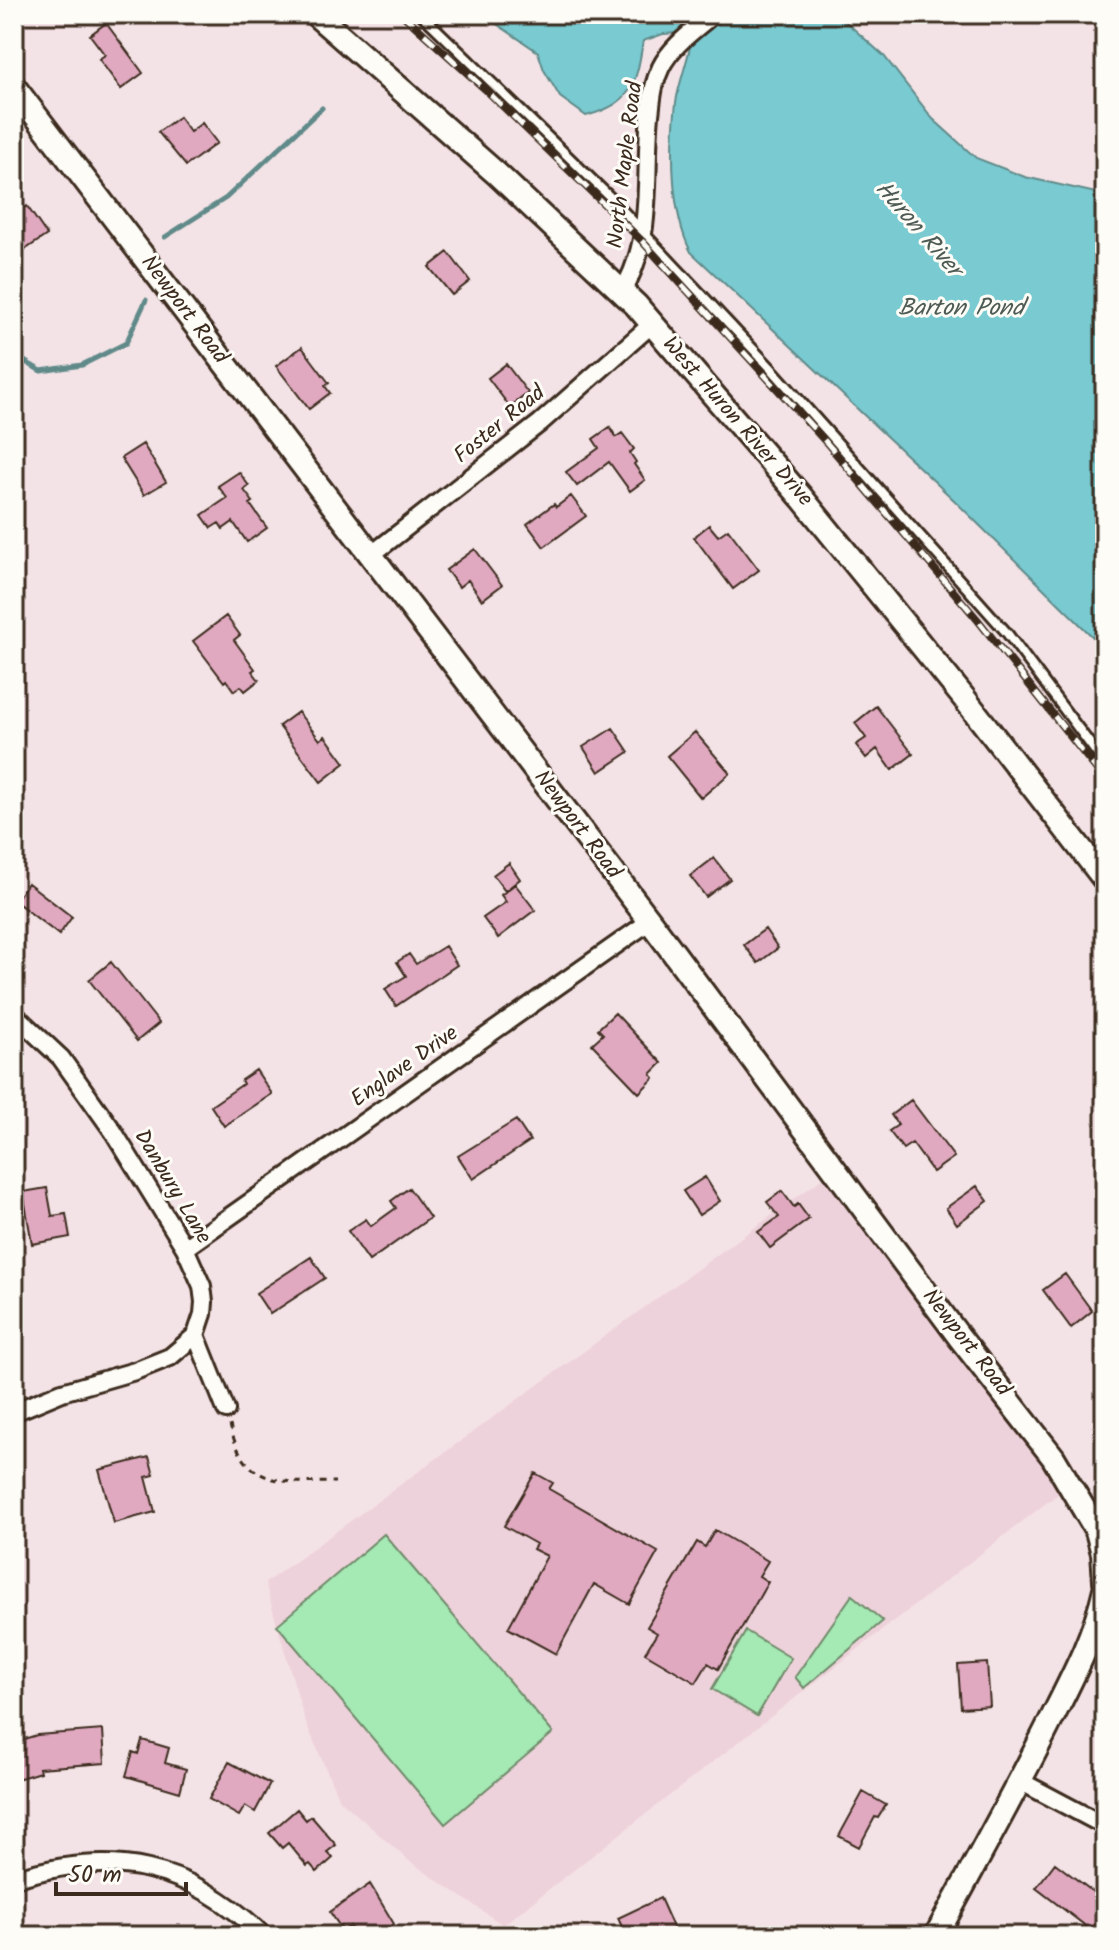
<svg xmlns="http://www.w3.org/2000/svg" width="1119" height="1950" font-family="Kalam,sans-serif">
  <rect width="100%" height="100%" fill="#f4e3e6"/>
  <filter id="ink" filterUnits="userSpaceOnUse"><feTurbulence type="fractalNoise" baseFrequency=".0125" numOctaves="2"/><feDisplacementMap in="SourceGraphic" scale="16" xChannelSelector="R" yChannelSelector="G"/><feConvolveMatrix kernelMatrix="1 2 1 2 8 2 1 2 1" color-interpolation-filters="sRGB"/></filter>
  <g filter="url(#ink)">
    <path fill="#eed2db" d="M827 1175 1063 1490 503 1925 409 1861 339 1799 305 1721 265 1583Z"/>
    <path fill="#a5e9b5" stroke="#708a6a" stroke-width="2" d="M384 1534 553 1733 445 1824 277 1625Z
      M852 1595 883 1621 804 1688 795 1677Z
      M746 1631 791 1658 757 1716 712 1689Z"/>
    <path fill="#79cad1" stroke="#608a89" stroke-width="2" d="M482 14H837L884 56 933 119 976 158 1025 177 1105 195V649L955 501 691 252C670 211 671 148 676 102 679 83 686 66 690 47L678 33 663 34 643 41C636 86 632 103 586 116L560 97 544 70 538 52Z"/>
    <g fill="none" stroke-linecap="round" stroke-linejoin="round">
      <path stroke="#608a89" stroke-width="5" d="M165 237 226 198 322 108
        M14 355 41 371 82 365 126 343 146 300"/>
    </g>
    <path fill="#e0a9c0" stroke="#3b2a1e" stroke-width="2" d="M106 23 143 73 121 89 99 59 105 55 90 35Z
      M179 117 190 132 202 123 217 143 186 166 158 132Z
      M27 206 47 235 23 251 14 238V214Z
      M448 252 470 281 452 295 429 267Z
      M302 347 329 383 325 386 330 393 309 409 276 366Z
      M506 364 528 393 510 407 488 378Z
      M610 427 616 437 622 433 634 449 630 453 636 462 634 464 645 480 630 491 609 462 577 486 566 472 599 448 593 439Z
      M143 444 166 482 144 495 121 458Z
      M239 472 249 486 244 490 253 502 250 504 267 528 247 542 233 522 223 529 219 523 211 528 202 515 227 498 218 486Z
      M571 496 586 516 544 547 527 524 554 504 556 507Z
      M709 525 718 536 728 529 759 570 733 589 694 537Z
      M475 549 502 585 482 600 468 580 459 587 446 570Z
      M226 616 240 635 234 640 255 669 252 671 259 680 245 691 241 686 234 691 226 680 224 682 193 641Z
      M876 706 913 754 892 770 877 749 866 758 856 745 866 738 855 723Z
      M298 712 320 740 325 736 345 763 321 782 279 726Z
      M613 728 629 752 599 772 583 747Z
      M695 732 730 773 701 798 667 756Z
      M714 858 730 879 706 897 690 876Z
      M509 863 520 879 505 891 493 875Z
      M28 883 72 917 59 935 15 901Z
      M515 884 535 910 498 938 483 918 506 902 501 895Z
      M765 929 778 948 758 963 744 945Z
      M445 946 457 965 396 1006 385 989 406 976 397 962 409 954 416 964Z
      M111 962 159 1023 137 1041 89 980Z
      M615 1013 662 1063 651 1074 654 1078 639 1093 592 1044 603 1034 598 1029Z
      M256 1070 272 1094 224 1126 211 1106 243 1084 241 1080Z
      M911 1100 954 1157 933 1172 912 1143 903 1149 889 1131 898 1125 891 1115Z
      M516 1120 530 1141 473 1179 458 1156Z
      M705 1177 720 1201 699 1215 683 1191Z
      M977 1186 988 1201 957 1224 946 1208Z
      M47 1188 52 1216 66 1214 70 1237 32 1244 23 1192Z
      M409 1188 430 1218 369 1261 348 1231 366 1219 371 1226 396 1208 391 1201Z
      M782 1191 794 1207 798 1204 809 1219 770 1248 758 1232 779 1217 767 1202Z
      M311 1257 325 1278 270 1314 256 1293Z
      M1065 1274 1092 1311 1071 1328 1043 1290Z
      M149 1457 154 1475 146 1477 155 1512 114 1523 99 1470Z
      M535 1473 553 1483 549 1489 658 1552 629 1604 594 1584 556 1654 508 1628 547 1556 533 1549 536 1544 504 1526Z
      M715 1530 768 1561 759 1576 768 1582 718 1669 708 1663 696 1683 645 1653 657 1633 647 1627 697 1542 705 1547Z
      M987 1663 990 1706 961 1708 958 1665Z
      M103 1730 105 1763 39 1768 40 1772 14 1780V1742L37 1735Z
      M142 1740 169 1748 165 1763 186 1769 180 1792 126 1776 133 1752 138 1754Z
      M229 1762 270 1784 255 1812 245 1806 239 1816 209 1799Z
      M863 1792 886 1805 878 1818 875 1817 859 1847 839 1836Z
      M297 1809 306 1820 311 1816 336 1845 327 1852 333 1858 317 1872 310 1864 307 1866 288 1843 282 1848 269 1833Z
      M1055 1863 1105 1901V1936H1093L1083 1924 1036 1888Z
      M370 1884 394 1924 378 1936H367L362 1929 356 1933 350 1926 343 1931 330 1912Z
      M660 1898 677 1936H626L618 1918Z"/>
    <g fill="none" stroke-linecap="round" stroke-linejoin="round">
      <defs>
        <path id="lane" d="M421 14 609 196 770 367 1007 633 1105 764"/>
        <path id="street" d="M622 292C655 238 644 175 650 115 652 98 653 83 661 67 672 45 695 30 713 14
          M371 555 540 423 652 324
          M14 1014 61 1058 113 1131 185 1248 202 1286 204 1302 203 1314 196 1335 170 1357 135 1371 62 1392 14 1412
          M185 1248 650 921
          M196 1335 226 1410
          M1020 1781 1105 1826
          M14 1879C113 1848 189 1864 264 1936"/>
        <path id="secondary" d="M315 14 497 174 636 305 802 498 964 698 1105 880
          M14 87 650 921 960 1338 1053 1457 1097 1531 1103 1553 1105 1581
          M936 1936C974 1865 1013 1796 1049 1724 1071 1680 1094 1638 1105 1589"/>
      </defs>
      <use href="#lane" stroke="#3b2a1e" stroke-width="14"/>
      <use href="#street" stroke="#3b2a1e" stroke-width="22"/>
      <use href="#secondary" stroke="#3b2a1e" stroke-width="28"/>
      <path stroke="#3b2a1e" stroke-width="3" stroke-dasharray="6 6" stroke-linecap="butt" d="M230 1425C244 1487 281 1483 335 1482"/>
      <use href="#lane" stroke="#fdfcf7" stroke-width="8"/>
      <use href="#street" stroke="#fdfcf7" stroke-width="16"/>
      <use href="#secondary" stroke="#fdfcf7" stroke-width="22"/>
      <defs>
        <path id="rail" d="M402 14 485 89 642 241 826 442 977 619 1105 780"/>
      </defs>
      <use href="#rail" stroke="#3b2a1e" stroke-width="8"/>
      <use href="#rail" stroke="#fdfcf7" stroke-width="5" stroke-dasharray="15" stroke-linecap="butt"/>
    </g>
  </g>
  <g text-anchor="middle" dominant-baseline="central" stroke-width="6" stroke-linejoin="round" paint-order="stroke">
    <g font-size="22" fill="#3b2a1e" stroke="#fdfcf7">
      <text transform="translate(626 165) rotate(-83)">North Maple Road</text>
      <text transform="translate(184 310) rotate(53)">Newport Road</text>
      <text transform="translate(737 422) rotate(49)">West Huron River Drive</text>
      <text transform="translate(500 425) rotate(-39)">Foster Road</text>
      <text transform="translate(577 825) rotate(53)">Newport Road</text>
      <text transform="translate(405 1067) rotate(-35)">Englave Drive</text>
      <text transform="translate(172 1187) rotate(59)">Danbury Lane</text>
      <text transform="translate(966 1343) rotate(52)">Newport Road</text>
    </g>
    <g font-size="24" font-style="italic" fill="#4e5a54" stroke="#fdfcf7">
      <text transform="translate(918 229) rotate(49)">Huron River</text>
      <text x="961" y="308">Barton Pond</text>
    </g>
  </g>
  <rect width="1119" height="1950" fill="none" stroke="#fdfcf7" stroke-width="48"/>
  <rect x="24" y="24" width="1071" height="1902" fill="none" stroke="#3b2a1e" stroke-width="3" filter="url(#ink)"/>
  <path d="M56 1882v12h130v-12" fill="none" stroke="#3b2a1e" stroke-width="4"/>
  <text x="68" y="1882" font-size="24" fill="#3b2a1e" stroke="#fdfcf7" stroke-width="6" paint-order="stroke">50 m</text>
</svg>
